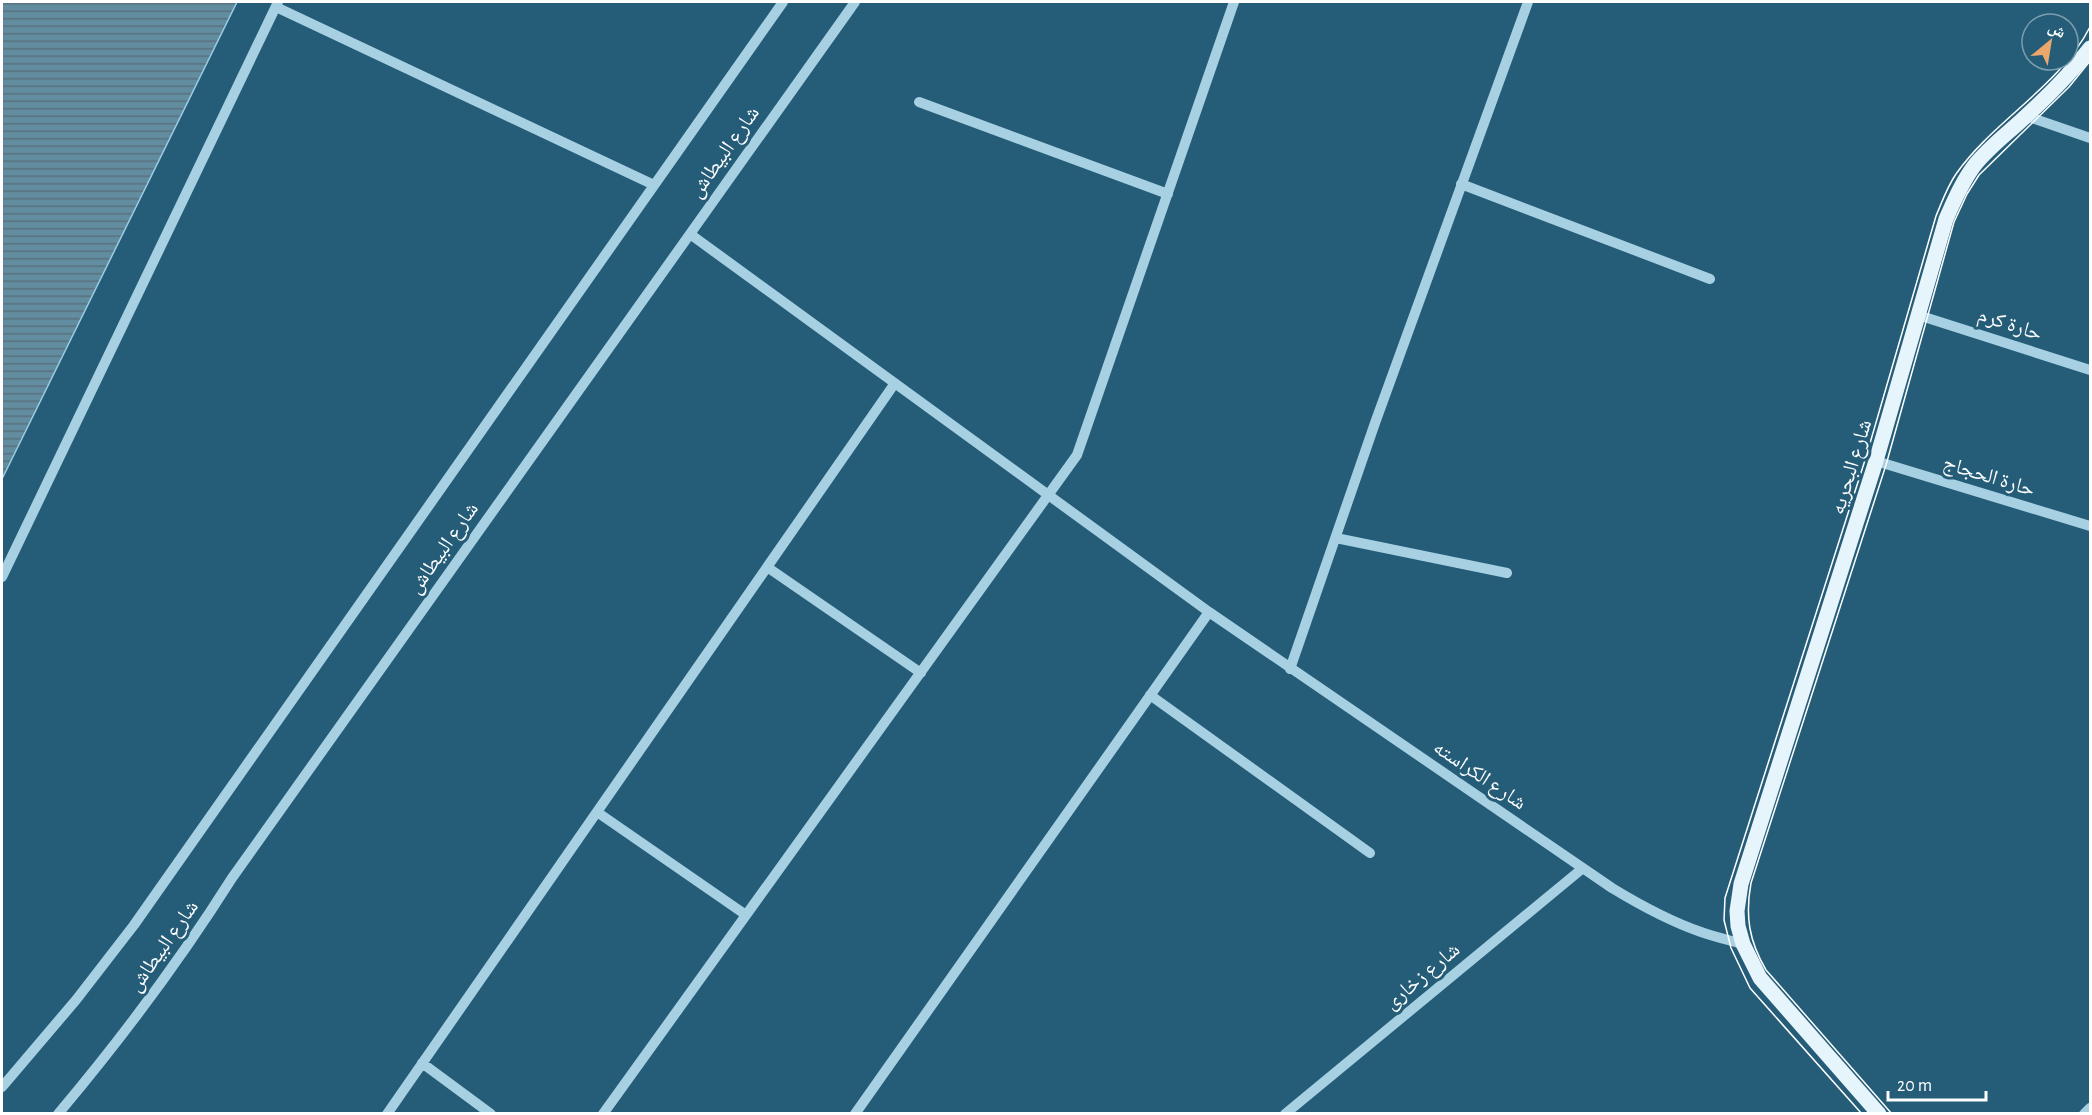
<svg xmlns="http://www.w3.org/2000/svg" width="2092" height="1115" font-family="'Alegreya Sans','Noto Naskh Arabic',sans-serif">
  <defs>
    <pattern id="water-rules" width="6" height="5" patternUnits="userSpaceOnUse" patternTransform="scale(1.5)"><rect width="6" height="5" fill="#628c9f"/><path d="M0 2.5h6" fill="none" stroke="#59727e"/></pattern>
  </defs>
  <rect width="100%" height="100%" fill="#255d78"/>
  <path fill="url(#water-rules)" stroke="#9bcee4" stroke-width="1.5" d="M2 2H237L2 479Z"/>
  <g fill="none" stroke-linecap="round" stroke-linejoin="round">
    <path stroke="#a7d1e3" stroke-width="10" d="M276 7 654 185
      M919 102 1168 194
      M2026 116 2090 138
      M1461 184 1710 279
      M690 234 1209 612 1612 888C1640 905 1669 921 1701 932 1715 937 1729 940 1743 944
      M1918 315 2090 370
      M1876 461 2090 526
      M1336 538 1507 573
      M767 567 921 673
      M2 577 278 2
      M1290 669 1375 423 1528 2
      M1150 695 1370 853
      M597 812 746 915
      M422 1063 491 1114
      M2 1087 76 1000 134 925 783 2
      M58 1114C122 1038 179 962 232 878L855 2
      M387 1114 895 383
      M603 1114 1077 455 1234 2
      M855 1114 1209 612
      M1285 1114 1583 868
      M2084 1114 2090 1108"/>
    <path stroke="#e6f4fc" stroke-width="15" d="M1879 1114 1760 978 1743 944 1738 926 1737 911 1741 884 1876 461 1946 219C1954 201 1962 182 1974 166 1988 148 2007 134 2024 118 2047 97 2071 73 2090 48"/>
    <path stroke="#fff" stroke-width="1.5" d="M1862 1114 1750 988 1731 948 1724 920 1725 898 1866 457 1936 216C1942 202 1947 187 1956 174 1994 120 2059 87 2090 27
      M1892 1114 1766 970C1749 941 1745 916 1751 883L1886 465 1954 222 1967 194 1979 175 2069 87 2090 61"/>
  </g>
  <g text-anchor="middle" dominant-baseline="central" stroke-width="6" stroke-linejoin="round" paint-order="stroke">
    <g font-size="21" fill="#fff" stroke="#255d78">
      <text transform="translate(724 152) rotate(-55)">شارع البيطاش</text>
      <text transform="translate(2010 324) rotate(18)">حارة كرم</text>
      <text transform="translate(1851 467) rotate(-73)">شارع البحريه</text>
      <text transform="translate(1989 476) rotate(17)">حارة الحجاج</text>
      <text transform="translate(443 548) rotate(-55)">شارع البيطاش</text>
      <text transform="translate(1480 775) rotate(34)">شارع الكراسته</text>
      <text transform="translate(163 946) rotate(-55)">شارع البيطاش</text>
      <text transform="translate(1422 976) rotate(-40)">شارع زخارى</text>
    </g>
  </g>
  <rect width="2092" height="1115" fill="none" stroke="#ffffff" stroke-width="6"/>
  <g transform="translate(2050 42) rotate(30)"><circle r="28" fill="#255d78" stroke="#7c9eae" stroke-width="1.5"/>
  <path d="M0-4.5L10 22L0 15L-10 22Z" fill="#eca86c"/>
  <text y="-9" font-size="16" font-weight="bold" text-anchor="middle" fill="#ffffff">ش</text>
  </g>
  <path d="M1888 1091v9h98v-9" fill="none" stroke="#ffffff" stroke-width="3"/>
  <text x="1897" y="1091" font-size="18" fill="#ffffff" stroke="#255d78" stroke-width="4.5" paint-order="stroke">20 m</text>
</svg>
